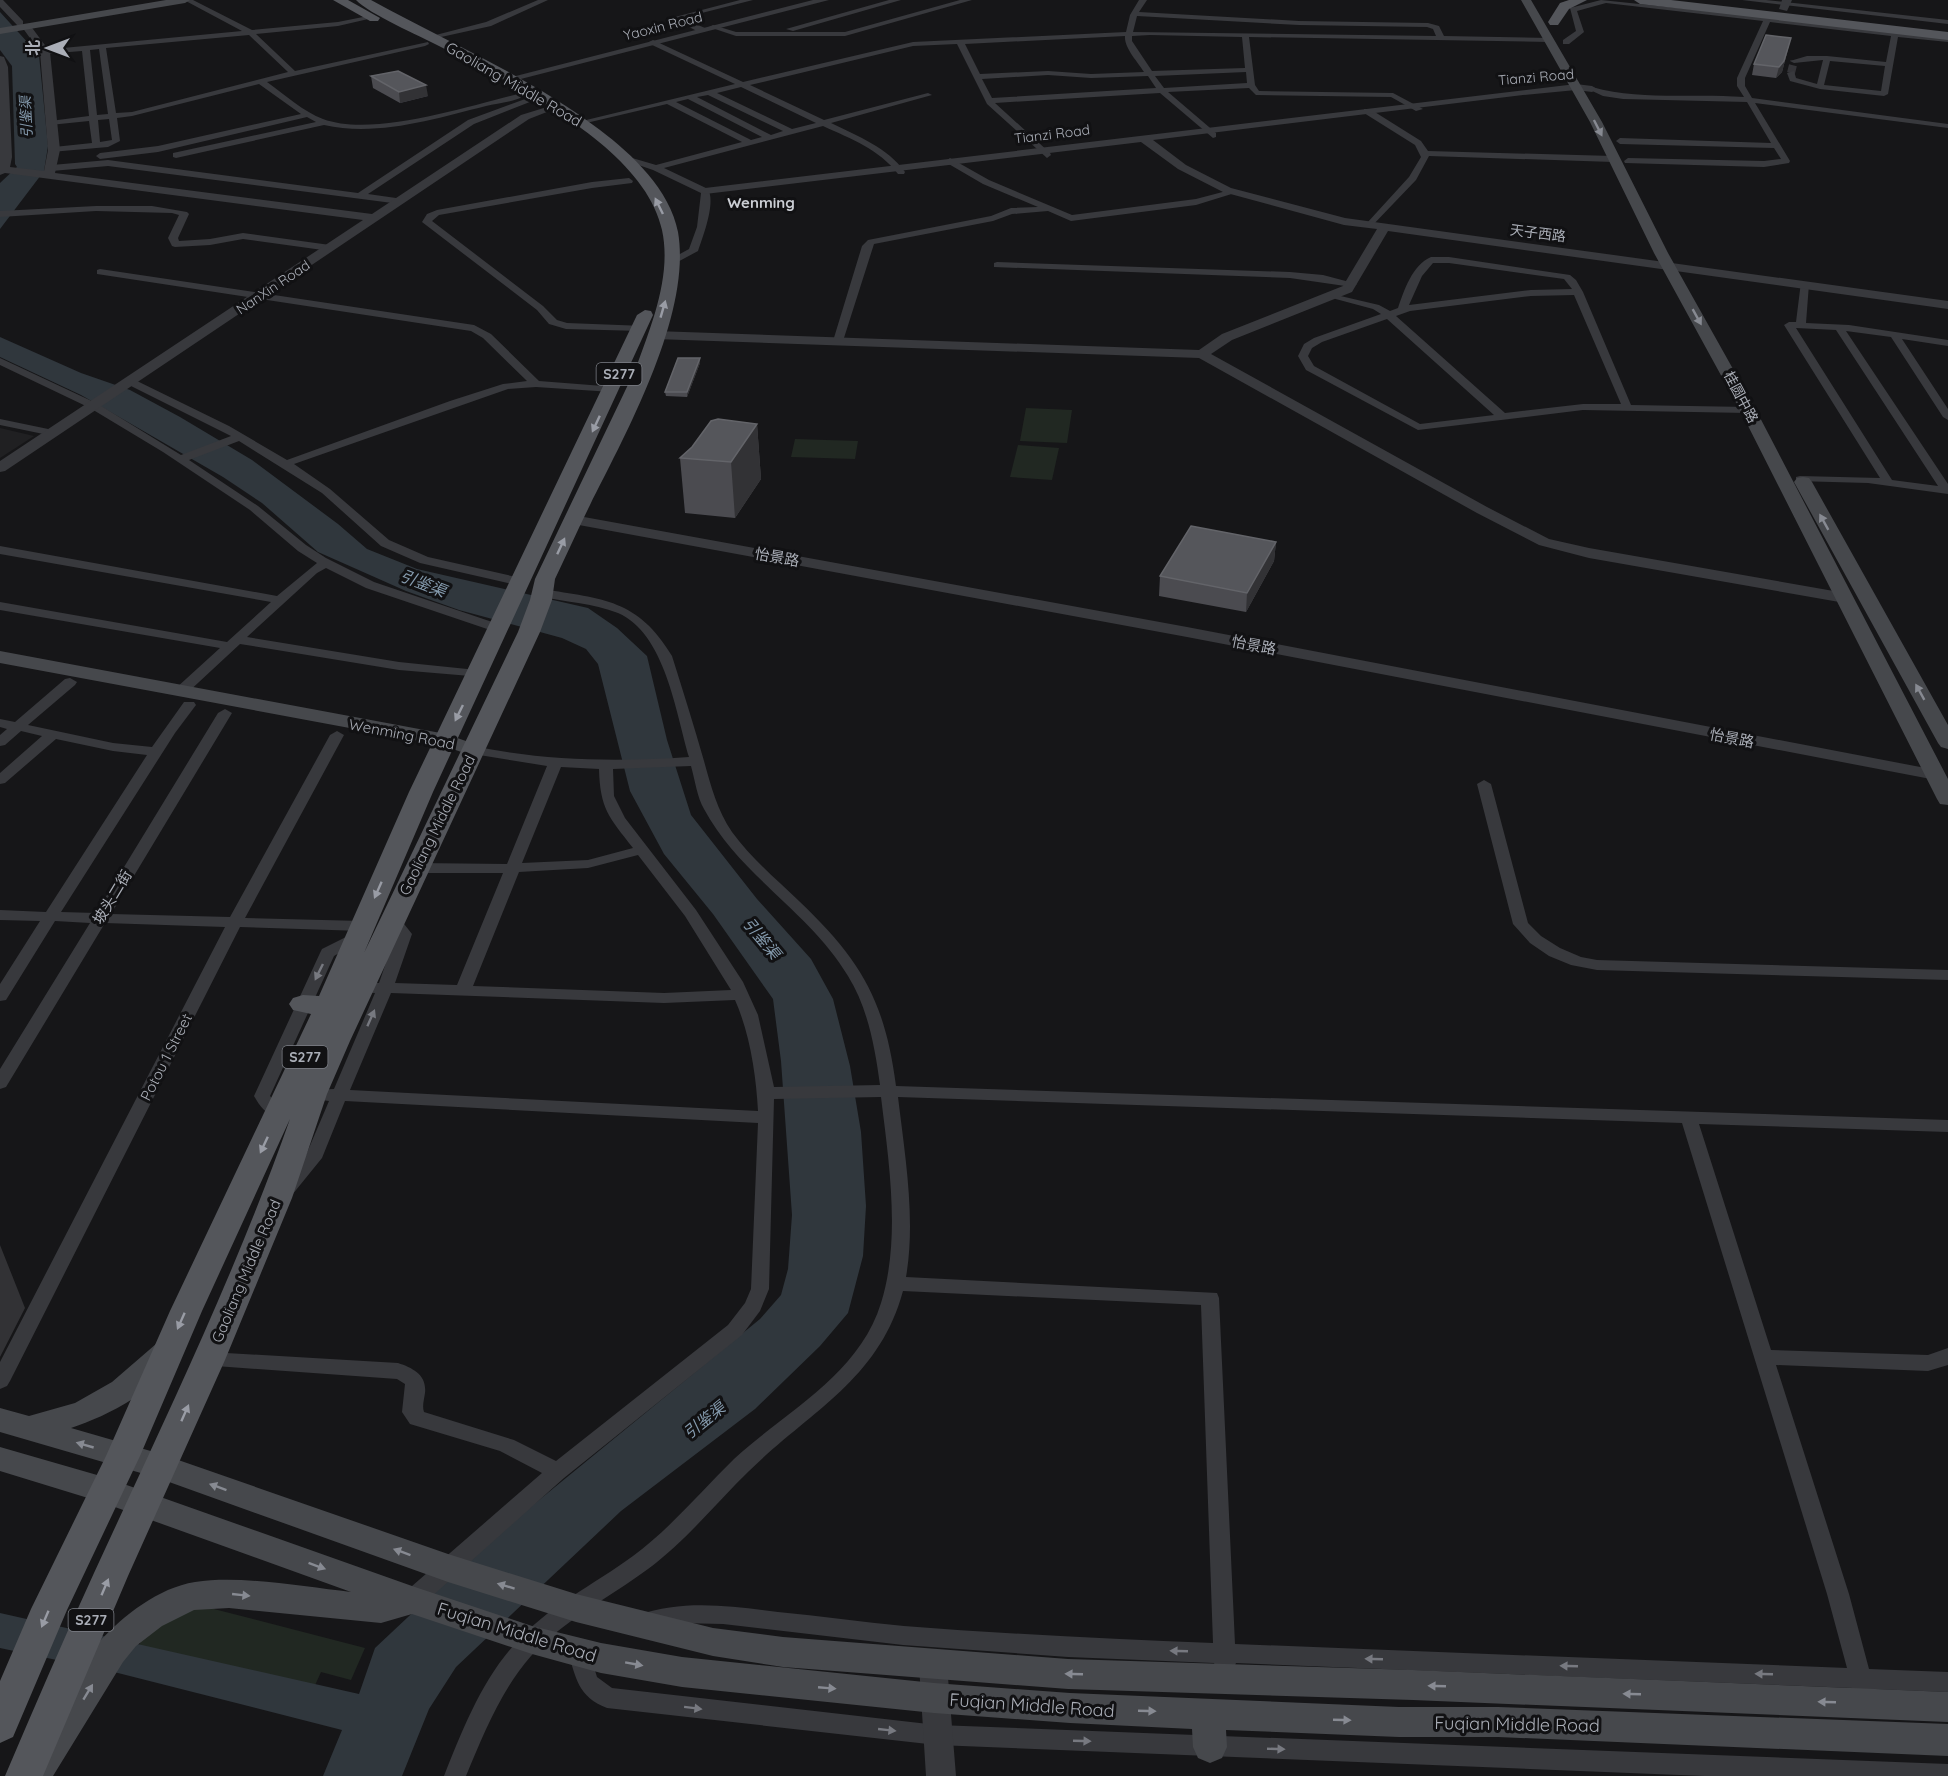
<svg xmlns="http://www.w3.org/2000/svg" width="1948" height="1776" font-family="Quicksand,'Noto Sans SC',sans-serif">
  <rect width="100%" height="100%" fill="#161618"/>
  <path fill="#202022" d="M0 428 34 436 0 458Z"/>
  <path fill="#212822" d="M1026 408 1072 410 1067 443 1020 441Z
    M795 439 858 441 855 459 791 457Z
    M1018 445 1059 448 1052 480 1010 477Z
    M180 1608H210L365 1648 351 1680 321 1672 301 1716 130 1669 146 1628Z"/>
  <path fill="#30373d" d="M0 12 39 55 48 146 44 171 0 229V183L17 167 15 164 12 66 0 50Z
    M0 337 81 373 130 390 180 417 252 460 338 524 367 549 417 569 588 608 617 628 647 656 667 740 691 815 757 899 811 959 833 999 850 1066 861 1132 866 1206 863 1256 848 1313 820 1346 755 1409 621 1511 456 1667 429 1709 402 1776H323L342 1730 118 1673 0 1648V1613L359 1694 375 1648 489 1541 760 1319 781 1295 788 1269 792 1215 781 1061 773 999 713 914 664 854 630 791 598 664 586 649 562 638 459 610 406 591 318 552 262 503 223 477 81 395 0 357Z"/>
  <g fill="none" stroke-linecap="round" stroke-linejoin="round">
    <path stroke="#343438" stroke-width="8" stroke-dasharray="8 4" stroke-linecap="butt" d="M1791 73 1794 61"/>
    <path fill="#38393d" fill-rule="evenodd" d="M184 0H193L252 30 338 22 373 15 377 17 338 26 256 34 295 71 428 42 429 44 425 46 267 82C285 95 304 112 323 119 373 138 471 105 522 93L526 95C515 102 498 103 486 106 434 119 377 137 324 125L176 158 173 157V153L316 122 307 117 158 152 100 159 96 156 100 153 158 146 301 114 259 84 132 116 117 118 120 141 108 147 51 152V148L54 147 92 143 89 121 50 125 46 123 50 121 89 116 82 51 45 54H42V50L242 31ZM249 35 288 72 132 112 116 113 106 48ZM99 49 108 114 97 115 90 50ZM109 119 112 140 100 142 98 120Z
      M538 0H548L491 26 432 39 428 37 486 22Z
      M740 0H753L682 18 705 28V32H699L671 18Z
      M889 0H901L793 31 786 29Z
      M960 0H972L845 36H736L709 27 713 25 736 32H845Z
      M1139 0H1147L1139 12 1299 21 1428 23 1439 26 1444 36 1549 38 1553 40 1549 42 1249 37 1255 85 1259 91 1393 93 1423 109 1416 111 1391 97 1256 95 1249 88 1168 92 1216 133V137L1213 138 1160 93 995 103 1050 153 1051 155 1047 158 987 104 957 44 913 46 750 85 824 120 928 93 932 95 831 123C859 137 887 147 905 172L904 174H898C879 149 851 139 823 126L664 168 708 189C716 203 703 236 698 251L672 265 669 264V260L689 249 697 227 701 193 653 170 618 158 622 155 656 165 742 142 667 104 582 124 578 122 735 84 650 44 649 42 653 40 743 82 913 42 1126 32 1130 15ZM1137 16 1299 25 1427 27 1433 29 1436 36 1133 32ZM1150 35 1242 37 1245 68 1152 71 1132 41V36ZM1125 36C1124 48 1138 62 1144 72L1091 74 1048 71 980 74 965 44ZM1246 72 1247 83 1164 88 1155 76ZM1048 75 1091 78 1148 76 1156 88 992 98 982 79ZM741 87 816 123 792 129 717 93ZM708 95 783 131 771 135 697 97ZM688 99 762 137 751 140 676 102Z
      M1601 0 1765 17 1770 13 1774 15 1772 18 1892 31 1896 28 1899 32 1948 38V42L1898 37 1888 94 1884 96 1820 89 1790 81 1787 73 1794 71 1796 78 1817 84 1823 60 1794 63 1790 61 1807 56H1827L1886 62 1891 36 1770 22 1745 78V86L1752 98 1948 124V128L1755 103 1790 161 1789 163 1764 167 1625 163 1624 161 1628 158 1764 161 1781 159 1774 148 1620 144 1616 141 1620 138 1771 143 1747 102 1623 99 1603 96 1588 89 1592 87C1642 101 1692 93 1744 97L1737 86V78L1763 21 1606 3 1577 11 1584 32 1569 44H1563V40L1576 31 1570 8ZM1830 61 1885 66 1881 91 1824 85Z
      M1742 0H1766L1948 20V24Z
      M528 98 535 100 474 124 368 194 403 199V203L400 204 108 166 52 171 48 168 52 165 108 160 358 193 468 120Z
      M1364 109H1370L1421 141 1428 151 1613 156 1617 159 1613 162 1429 156 1416 180 1370 228 1365 225 1367 223 1409 177 1421 157 1415 145 1364 113Z
      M950 158 989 180 1072 215 1196 199 1234 189 1238 192 1196 205 1071 221 1048 211 1012 214 993 221 874 244 843 341 834 343 833 341 862 246 868 240 991 216 1011 208 1038 207 983 184 947 163 946 161Z
      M629 178 633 181 632 183 592 188 439 215 432 221 543 306 557 320 567 323 645 326V330L641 331 566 329 549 324 537 310 422 222 427 214 437 210 592 182Z
      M96 206H152L187 212 189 214 178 238 179 241 210 239 243 233 330 245 335 248 330 251 243 239 210 245 175 247 172 246 168 238 179 215 172 213 96 211 0 217V211Z
      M1431 257H1449L1570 275 1576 280 1583 292 1631 405 1748 407 1753 410 1748 413 1583 410 1418 430 1306 370 1298 356 1304 344 1314 338 1381 314 1373 309 1332 298V294L1379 305 1390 311 1398 308C1404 291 1412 265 1431 257ZM1433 263H1449L1564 279 1572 289 1531 290 1409 305 1422 276ZM1574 295 1621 404H1583L1505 413 1396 316 1410 311 1531 296ZM1387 319 1494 415 1420 424 1314 366 1308 356 1312 348 1322 342Z
      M997 262 1290 272 1323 275 1357 284 1352 287 1290 278 994 267V263Z
      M100 269 474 325 491 334 539 381 616 387 617 389 612 392 536 387 508 389 294 464 330 489 389 540 428 557 525 579 527 582 521 586 420 563 381 546 322 493 239 441 189 460 258 506 306 545 326 558 374 582 504 626 506 629 500 633 496 632 366 588 326 568 317 573 247 637 399 662 477 670 482 671 484 674 482 677 399 670 240 644 185 695 180 696 173 692 175 689 220 648 0 610V602L227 642 271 602 0 554V546L277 596 317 563 298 551 250 510 163 452 90 408 0 365V358L98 404 181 455 231 436 127 384V380H135L229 426 287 460 450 401 503 384 527 381 483 338 471 331 97 274V270Z
      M1801 282 1809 284 1806 323 1849 325 1948 340V346L1902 339 1948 409V420L1943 417 1891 337 1846 331 1948 484V494L1868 483 1796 481V477L1800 476 1880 478 1784 325 1789 322H1796ZM1796 328 1836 330 1938 486 1892 480Z
      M0 419 53 430 58 433 53 436 0 425Z
      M542 589C603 599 638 599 672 656 683 691 694 726 704 761 711 786 717 810 732 832 751 858 776 879 799 901 861 960 885 1001 896 1086L1948 1120V1132L1699 1124 1771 1350 1928 1355 1948 1348V1365L1928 1371 1776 1365 1849 1594 1869 1669 1948 1672V1692L1873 1689 1871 1694 1863 1697 1855 1694 1852 1688 1236 1663 1233 1670 1225 1673 1217 1670 1214 1663 1068 1657 903 1645 723 1624 679 1623 646 1631 638 1629 635 1622 638 1615C684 1599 731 1606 778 1612 820 1616 862 1622 904 1626 1007 1634 1110 1639 1213 1643L1201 1305 903 1291C879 1380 809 1412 749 1471 715 1504 686 1541 648 1569 609 1598 564 1620 531 1656 501 1690 483 1735 466 1776H444C462 1731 481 1682 514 1645 546 1607 594 1585 633 1556 671 1528 701 1491 734 1459 786 1411 859 1375 881 1303 901 1239 889 1163 881 1097L774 1099 769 1289 760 1311 742 1335 564 1478 420 1607 412 1609 404 1607 401 1600 404 1593 542 1473 500 1451 410 1424 402 1412 405 1384 397 1379 202 1365 199 1360 202 1355 209 1352 398 1363C413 1368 427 1375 425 1393 424 1400 422 1406 424 1412L514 1440 556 1461 728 1325 745 1303 751 1289 758 1123 345 1101 322 1158 292 1195 286 1196 280 1195 277 1190 306 1155 329 1101 307 1098 305 1094 307 1090 334 1089 375 993 360 992 352 987 360 982 379 983 396 934 384 918 387 915H397L412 934 395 983 457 985 503 873H416L409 868 416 863 507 864 547 766 473 754 466 750 468 747 473 746C545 761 616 762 689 757 676 713 665 633 618 613 593 603 564 602 538 596L536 593 538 590ZM691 766C695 780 697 797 704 809 740 876 810 912 848 976 868 1008 875 1048 880 1085L774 1087 758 1015 743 982 696 910 625 818 614 796 613 769ZM561 767 599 769C600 809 609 817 633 848L588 860 522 863ZM638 855 685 916 731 990 664 993 473 986 519 872 588 868ZM391 993 664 1003 735 1000C750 1034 756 1075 758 1111L350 1090ZM898 1097 1682 1123 1827 1594 1847 1668 1235 1644 1219 1298 1217 1293 906 1277C916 1219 905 1156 898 1097Z
      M70 678 77 682 75 685 28 725 113 743 152 747 184 702H194L196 705 175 733 61 912 96 913 218 713 225 709 232 713 111 914 230 917 330 735 337 731 344 735 245 918 362 921 370 926 362 931 240 927 10 1381 7 1386 0 1389V1362L225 927 105 923 6 1087 0 1089V1069L90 923 55 921 6 1000 0 1001V984L40 921 0 920V910L46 912 147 755 113 751 56 739 5 783 0 784V773L42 736 21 731 5 745 0 746V735L7 729 0 727V719L15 722 65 679Z
      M1484 780 1491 784 1528 923 1541 936 1560 948 1581 957 1597 960 1948 970V980L1597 970 1571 965 1549 956 1530 943 1513 924 1477 784Z
      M358 931 363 933 366 936 363 939 334 956 270 1096C275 1103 283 1104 287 1111L285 1115C269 1120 261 1108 254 1096L320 953 322 949Z
      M579 1642 587 1645 597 1677 612 1688 937 1725 1948 1764V1776H1704L937 1745 607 1708C578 1697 576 1678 568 1652L571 1645Z"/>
    <path fill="#38393d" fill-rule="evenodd" d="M0 0H3L23 21V25H17L0 7Z
      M813 0H829L509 82 504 79Z
      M1782 0H1792L1787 11 1779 9Z
      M27 24 30 25 50 52 60 150 55 173 372 214 521 115 547 107 552 110 529 119 5 471 0 472V461L363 220 5 173 0 175V56L4 57 8 67 12 157 10 167 44 171 48 150 40 52 22 27Z
      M1576 84 1592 86 1597 89 1592 92 1576 90 1523 95 1153 140 1186 165 1231 188 1345 218 1948 301V309L1388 231 1352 292 1232 340 1211 354 1487 507 1549 539 1589 548 1845 593 1853 598 1851 601 1845 603 1589 558 1539 545 1477 513 1199 358 655 339 648 335 655 331 1199 350 1222 334 1343 286 1377 229 1344 225 1223 192 1178 169 1141 142 705 194 699 191 705 188Z
      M573 515 1187 627 1936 770 1942 771 1945 775 1942 779 1936 780 1187 637 568 523 565 520 568 517Z
      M933 1652 943 1656 947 1665 956 1776H926L919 1665 923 1656Z"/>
    <path fill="#46484c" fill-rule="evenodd" d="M166 0H190L185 3 0 34V28Z
      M1521 0H1531L1602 122 1668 253 1756 410 1948 779V805L1940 804 1937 799 1740 410 1654 253 1590 122Z
      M1803 477 1809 478 1812 482 1948 725V749L1941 747 1938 743 1794 482 1797 478Z
      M0 651 446 734 480 746 483 750 480 754 473 756 441 745 0 663Z
      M166 1341 176 1344 180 1352C162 1388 108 1416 71 1428L161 1454 448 1554 576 1594 713 1628 783 1637 1068 1659 1413 1670 1948 1692V1722L1413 1700 1068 1689 783 1667 713 1656 576 1622 448 1582 158 1478 0 1432V1408L29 1416 75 1403 112 1382 156 1344Z
      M0 1447 104 1477 412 1586 532 1626 601 1643 682 1657 934 1683 1070 1693 1399 1707H1498L1948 1724V1756L1498 1737H1399L1226 1730 1227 1747 1222 1758 1210 1763 1198 1758 1193 1747 1192 1729 1070 1723 934 1713 682 1687 601 1673 532 1654 412 1614 381 1623 229 1608 194 1610 162 1626 136 1646 123 1662 53 1776H16L99 1642C124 1615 158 1588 195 1582 242 1575 304 1587 351 1592L101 1502 0 1471Z"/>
    <path fill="#54565b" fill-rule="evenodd" d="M333 0H348L380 18 378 21H370Z
      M356 0H371C447 42 530 77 600 130 632 154 670 190 678 232 692 314 626 433 590 505 578 529 567 554 555 579L552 600 540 632 350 1041 327 1094 292 1198 225 1360 128 1576 43 1776H5C34 1708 63 1640 94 1573 163 1423 235 1275 290 1119L202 1311 140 1456 67 1610 13 1737 0 1743V1681L31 1609 106 1456 170 1311 311 1014 293 1010 289 1004 293 998 303 995 319 996 409 792 637 315 645 310 651 311 653 315 433 792 364 953 518 632 530 600 535 579 636 368C651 326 672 276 662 230 644 146 510 83 439 46 420 36 369 14 356 0Z
      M1569 0H1587L1569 9 1558 25H1550L1548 22 1560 3Z
      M1634 0H1671L1948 32V40L1640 4Z"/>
  </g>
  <path fill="#4b4b50" d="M1788 49 1782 72 1776 78 1752 75 1754 64Z
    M371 76 428 96 400 103 373 88Z
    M700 358V363L687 397 666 396 665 392Z
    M757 424 761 479 735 518 685 513 680 458Z
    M1276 542 1274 561 1246 612 1159 596 1160 576Z"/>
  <path fill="#323235" d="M1791 38 1782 72 1776 78 1779 67Z
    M426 85 428 96 400 103 399 92Z
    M700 358V363L687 397V392Z
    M757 424 761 479 735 518 731 462Z
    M1276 542 1274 561 1246 612 1247 593Z
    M0 1245 25 1308 0 1357Z"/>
  <path fill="#55565b" stroke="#636469" stroke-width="1.5" d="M1766 35 1791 38 1784 61 1779 67 1754 64Z
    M398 71 426 85 399 92 371 76Z
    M678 358H700L687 392H665Z
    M718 419 757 424 731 462 680 458 692 447 711 421Z
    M1191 526 1276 542 1247 593 1160 576Z"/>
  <defs><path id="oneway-solid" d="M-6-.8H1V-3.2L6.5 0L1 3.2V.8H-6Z" transform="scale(1.5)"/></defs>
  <g fill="#878a92">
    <use href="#oneway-solid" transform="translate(1598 128) rotate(63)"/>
    <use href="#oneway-solid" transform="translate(1697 317) rotate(61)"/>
    <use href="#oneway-solid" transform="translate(1824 522) rotate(-119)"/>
    <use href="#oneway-solid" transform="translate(1920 692) rotate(-119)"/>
    <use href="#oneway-solid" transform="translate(85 1445) rotate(-164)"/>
    <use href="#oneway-solid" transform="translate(218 1487) rotate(-160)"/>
    <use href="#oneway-solid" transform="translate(402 1552) rotate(-160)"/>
    <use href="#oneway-solid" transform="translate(317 1566) rotate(20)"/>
    <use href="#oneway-solid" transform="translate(506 1586) rotate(-163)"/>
    <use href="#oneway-solid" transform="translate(241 1595) rotate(6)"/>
    <use href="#oneway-solid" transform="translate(634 1664) rotate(10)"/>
    <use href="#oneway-solid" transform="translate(1074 1674) rotate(-178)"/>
    <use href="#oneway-solid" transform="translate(1437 1686) rotate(-178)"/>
    <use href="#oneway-solid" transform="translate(827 1688) rotate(5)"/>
    <use href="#oneway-solid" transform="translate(88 1692) rotate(-59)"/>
    <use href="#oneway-solid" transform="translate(1632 1694) rotate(-178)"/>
    <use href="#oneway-solid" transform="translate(1827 1702) rotate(-178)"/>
    <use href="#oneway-solid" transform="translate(1147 1711) rotate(2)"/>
    <use href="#oneway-solid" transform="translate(1342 1720) rotate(2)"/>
  </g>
  <g fill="#999ca5">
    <use href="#oneway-solid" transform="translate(659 206) rotate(-116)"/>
    <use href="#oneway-solid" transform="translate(663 309) rotate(-74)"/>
    <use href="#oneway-solid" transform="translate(596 424) rotate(115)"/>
    <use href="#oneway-solid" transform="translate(561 546) rotate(-65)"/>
    <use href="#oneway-solid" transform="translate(459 713) rotate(116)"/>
    <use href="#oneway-solid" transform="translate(378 890) rotate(114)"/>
    <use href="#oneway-solid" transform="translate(264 1145) rotate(115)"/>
    <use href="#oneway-solid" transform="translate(181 1321) rotate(114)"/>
    <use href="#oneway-solid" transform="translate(185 1413) rotate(-66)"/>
    <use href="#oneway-solid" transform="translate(105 1587) rotate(-67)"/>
    <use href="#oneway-solid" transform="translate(45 1619) rotate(113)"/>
  </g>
  <g fill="#777980">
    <use href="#oneway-solid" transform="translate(319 972) rotate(116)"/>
    <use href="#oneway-solid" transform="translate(371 1018) rotate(-66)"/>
    <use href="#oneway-solid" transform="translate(1179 1651) rotate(-178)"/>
    <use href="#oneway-solid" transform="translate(1374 1659) rotate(-178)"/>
    <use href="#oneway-solid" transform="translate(1569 1666) rotate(-178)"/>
    <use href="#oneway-solid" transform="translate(1764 1674) rotate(-178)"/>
    <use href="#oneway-solid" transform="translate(693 1708) rotate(7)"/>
    <use href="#oneway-solid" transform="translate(887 1730) rotate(6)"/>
    <use href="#oneway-solid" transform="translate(1082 1741) rotate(2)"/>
    <use href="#oneway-solid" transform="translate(1276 1749) rotate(2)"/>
  </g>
  <g text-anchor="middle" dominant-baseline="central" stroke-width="6" stroke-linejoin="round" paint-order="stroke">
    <g font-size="14" fill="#aaaeb7" stroke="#111113">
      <text transform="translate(663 26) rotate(-14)">Yaoxin Road</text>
      <text transform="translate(1536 77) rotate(-5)">Tianzi Road</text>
      <text transform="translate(1052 134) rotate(-7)">Tianzi Road</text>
      <text transform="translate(1538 233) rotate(7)">天子西路</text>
      <text transform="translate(273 287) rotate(-34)">NanXin Road</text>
      <text transform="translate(1741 397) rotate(62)">桂圆中路</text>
    </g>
    <g font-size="14" font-style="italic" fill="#859bae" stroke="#111113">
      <text transform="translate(26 117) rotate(-93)">引鉴渠</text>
    </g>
    <g fill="#111113" stroke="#7c7f86" stroke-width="1.5">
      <rect x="596.5" y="363" width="45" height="22" rx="4.5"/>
      <rect x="282.5" y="1046" width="45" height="22" rx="4.5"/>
      <rect x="68.5" y="1609" width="45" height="22" rx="4.5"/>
    </g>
    <g font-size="14" font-weight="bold" fill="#aaaeb7">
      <text x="619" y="374">S277</text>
      <text x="305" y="1057">S277</text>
      <text x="91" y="1620">S277</text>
    </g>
    <g font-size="15" fill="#aaaeb7" stroke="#111113">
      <text transform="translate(514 84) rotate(30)">Gaoliang Middle Road</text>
      <text transform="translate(777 557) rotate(10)">怡景路</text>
      <text transform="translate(1254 645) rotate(11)">怡景路</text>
      <text transform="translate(402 734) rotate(11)">Wenming Road</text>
      <text transform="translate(1732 738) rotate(11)">怡景路</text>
      <text transform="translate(437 825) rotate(-64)">Gaoliang Middle Road</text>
      <text transform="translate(112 897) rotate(-59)">坡头二街</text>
      <text transform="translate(166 1057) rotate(-63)">Potou 1 Street</text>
      <text transform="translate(246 1271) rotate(-67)">Gaoliang Middle Road</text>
    </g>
    <g font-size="15" font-weight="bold" fill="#cacdd3" stroke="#111113">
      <text x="761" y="202">Wenming</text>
    </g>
    <g font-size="16" font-style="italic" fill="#859bae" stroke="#111113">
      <text transform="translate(423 583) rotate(21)">引鉴渠</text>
      <text transform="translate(762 938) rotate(50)">引鉴渠</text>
      <text transform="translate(704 1420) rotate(-39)">引鉴渠</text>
    </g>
    <g font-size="18" fill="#aaaeb7" stroke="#111113">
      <text transform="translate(517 1632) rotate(17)">Fuqian Middle Road</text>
      <text transform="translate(1032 1705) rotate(4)">Fuqian Middle Road</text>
      <text transform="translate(1517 1724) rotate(1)">Fuqian Middle Road</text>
    </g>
  </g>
  <g transform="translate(48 48) rotate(270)" stroke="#111113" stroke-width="4.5" paint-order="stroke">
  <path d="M0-4.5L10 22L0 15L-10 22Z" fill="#aaaeb7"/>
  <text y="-9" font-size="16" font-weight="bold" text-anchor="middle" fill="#aaaeb7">北</text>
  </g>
</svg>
